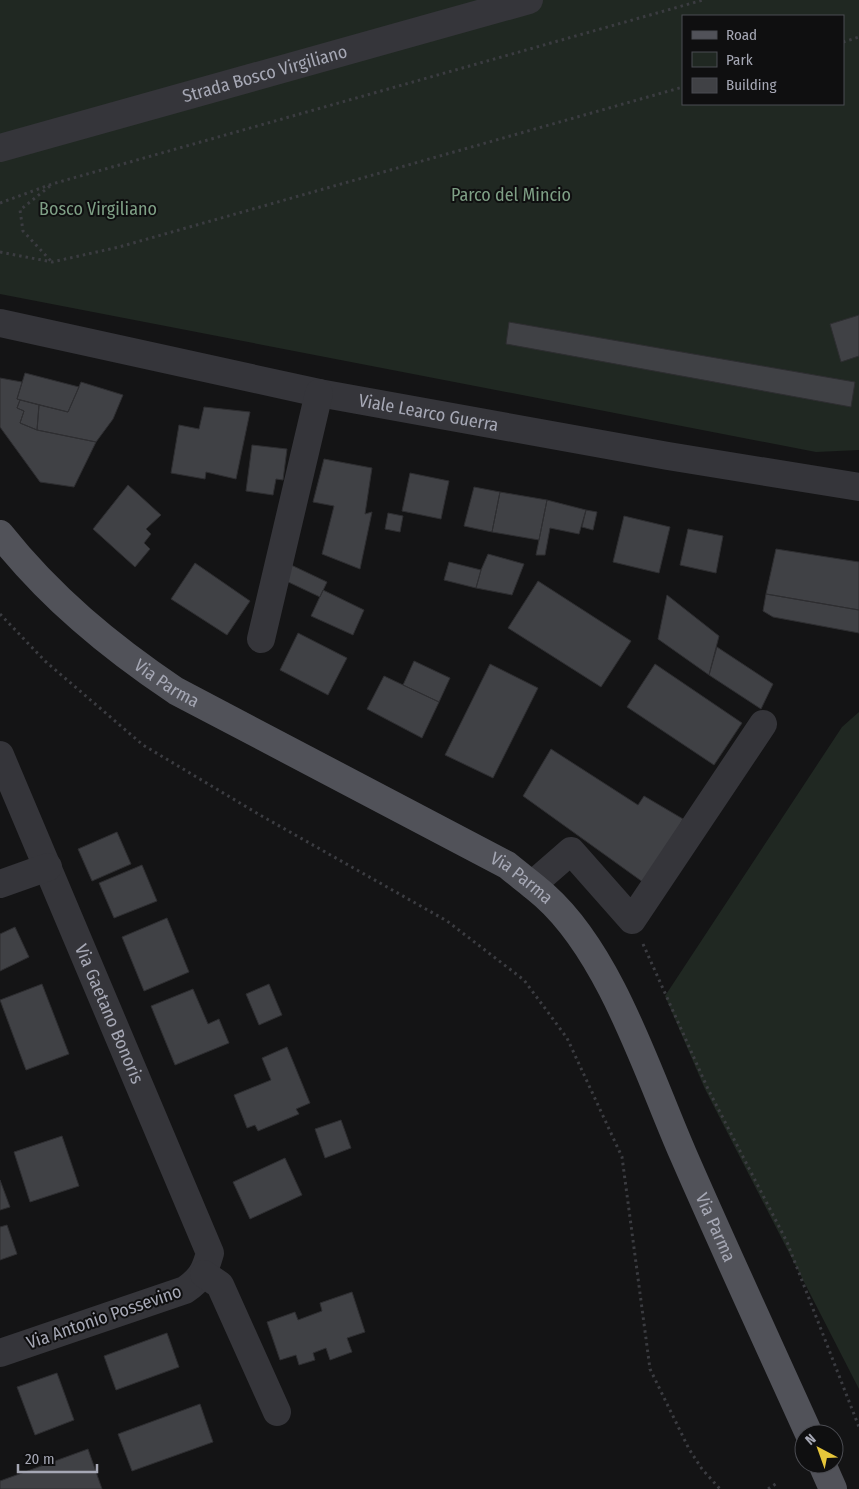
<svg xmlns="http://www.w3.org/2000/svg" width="859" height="1489" font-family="'Fira Sans Condensed',sans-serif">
  <rect width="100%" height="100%" fill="#141415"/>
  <path fill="#202822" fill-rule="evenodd" d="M0 0H859V450L816 452 0 294ZM683 16H843V104H683Z
    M859 712V1389L705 1089 665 996 842 727Z"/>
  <path fill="#404145" stroke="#2e2e31" d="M859 315V356L841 362 830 324Z
    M509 322 855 382 851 407 506 344Z
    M25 373 79 387 68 412 17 399Z
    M0 378 22 382 17 399 20 400 17 408 24 411 20 423 37 430 96 442 74 487 40 482 0 427Z
    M81 382 123 395 113 419 96 442 37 430 39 405 68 412Z
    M20 400 39 405 37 430 20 423 24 411 17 408Z
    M204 407 250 412 236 479 206 472 205 479 171 473 179 425 199 429Z
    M252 445 287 449 283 480 276 479 273 495 246 491Z
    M324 459 372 468 365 514 372 512 360 569 322 554 334 506 313 502Z
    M410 473 449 481 441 519 402 511Z
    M128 485 161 515 146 529 151 534 144 543 150 549 135 567 93 529Z
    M474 487 500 492 492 532 464 526Z
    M500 492 547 500 539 540 492 532Z
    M547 500 586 510 579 534 550 528 545 555H536Z
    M586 510 597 512 593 530 582 527Z
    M388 513 403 516 400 532 385 529Z
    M624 516 670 527 659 573 613 562Z
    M688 529 723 536 716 573 680 565Z
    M776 549 859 562V610L766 594Z
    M488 554 524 564 512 595 476 588 481 570Z
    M449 562 481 570 476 588 444 580Z
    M195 563 250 601 227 635 171 599Z
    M289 564 327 582 320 597 282 579Z
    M538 581 631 641 601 687 508 628Z
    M323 590 364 610 353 635 311 616Z
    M766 594 859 610V633L773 617 763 611Z
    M667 595 719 636 709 675 658 639Z
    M298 633 347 658 328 695 280 670Z
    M717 647 773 684 761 709 709 675Z
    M414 661 450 678 439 702 403 685Z
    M490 664 538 688 493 778 445 755Z
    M655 664 742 723 714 765 627 707Z
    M384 676 439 702 422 738 367 709Z
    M551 749 638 805 644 796 683 819 647 885 523 796Z
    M117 832 131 864 92 881 78 849Z
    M142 865 157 901 114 918 99 883Z
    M167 918 189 972 144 991 122 937Z
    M15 927 29 957 0 971V934Z
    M42 984 69 1054 26 1070 0 1000Z
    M269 984 282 1015 259 1025 246 994Z
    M193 989 208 1024 219 1019 229 1043 175 1065 151 1006Z
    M287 1047 310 1103 296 1109 299 1114 258 1131 255 1125 247 1128 234 1095 271 1080 262 1058Z
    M341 1120 351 1148 325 1158 315 1129Z
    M62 1136 79 1186 30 1202 14 1152Z
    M285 1158 302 1195 250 1219 233 1182Z
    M0 1180 10 1207 0 1210Z
    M7 1225 17 1254 0 1260V1227Z
    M352 1292 365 1332 347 1338 352 1352 330 1360 326 1348 313 1353 315 1360 299 1365 296 1355 280 1360 267 1322 295 1312 298 1320 322 1311 320 1303Z
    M167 1333 179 1367 116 1390 104 1356Z
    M57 1373 74 1420 35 1435 17 1387Z
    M200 1404 213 1442 132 1471 118 1434Z
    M88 1449 102 1489H0V1481Z"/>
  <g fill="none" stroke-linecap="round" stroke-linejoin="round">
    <path stroke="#3b3c41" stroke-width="3" stroke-dasharray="2.5 4" stroke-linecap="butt" d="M843 42 859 37
      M50 186 20 210 23 231 51 261
      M0 203 52 184 703 0
      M0 252 52 262 119 247 683 87
      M0 614 45 661 143 745 260 815 447 921 524 980 567 1038 622 1157 650 1369 689 1449 702 1469 720 1489
      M643 944 708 1089 787 1242 859 1427
      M768 1489 777 1483"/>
    <g stroke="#35353a" stroke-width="28">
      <path id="s1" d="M0 148 529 0"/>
      <path id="s2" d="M0 323 319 393 668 456 859 487"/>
      <path d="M261 639 319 393"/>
      <path id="s3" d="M0 755 210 1253C205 1271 201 1279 185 1290L0 1353"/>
      <path d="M0 884 48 867"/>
      <path d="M532 885 571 851 632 920 763 724"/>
      <path d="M204 1274 220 1285 277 1412"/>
    </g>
    <g stroke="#515259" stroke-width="28">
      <path id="s4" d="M0 534C50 597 109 646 176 691L507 865C519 875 533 885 545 896 611 955 648 1074 683 1154 724 1248 767 1341 809 1434"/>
      <path d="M822 1464 833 1489"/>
    </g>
  </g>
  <g text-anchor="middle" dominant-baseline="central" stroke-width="4" stroke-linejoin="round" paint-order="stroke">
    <g font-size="18" fill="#a6a8b5" stroke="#0f0f10">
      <text stroke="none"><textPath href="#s1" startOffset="275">Strada Bosco Virgiliano</textPath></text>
      <text stroke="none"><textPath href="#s2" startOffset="438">Viale Learco Guerra</textPath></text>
      <text stroke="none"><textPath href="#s4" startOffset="225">Via Parma</textPath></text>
      <text stroke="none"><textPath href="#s4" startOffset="630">Via Parma</textPath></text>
      <text stroke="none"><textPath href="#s3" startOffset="281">Via Gaetano Bonoris</textPath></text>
      <text stroke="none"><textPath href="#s4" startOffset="1035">Via Parma</textPath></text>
      <text transform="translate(104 1317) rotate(-19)">Via Antonio Possevino</text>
    </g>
    <g font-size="18" fill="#7e9f85" stroke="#0f0f10">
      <text x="511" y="195">Parco del Mincio</text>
      <text x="98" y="209">Bosco Virgiliano</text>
    </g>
  </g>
  <rect x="682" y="15" width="162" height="90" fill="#0f0f10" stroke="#4b4c52"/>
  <rect x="692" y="31" width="25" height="8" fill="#515259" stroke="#4b4c52"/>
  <text x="726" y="40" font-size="15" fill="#a6a8b5">Road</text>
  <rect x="692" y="52" width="25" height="15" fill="#202822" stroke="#4b4c52"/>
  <text x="726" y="65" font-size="15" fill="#a6a8b5">Park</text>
  <rect x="692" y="78" width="25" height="15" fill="#404145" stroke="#4b4c52"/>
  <text x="726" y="90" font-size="15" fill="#a6a8b5">Building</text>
  <g transform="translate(819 1449) rotate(319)"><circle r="24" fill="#0f0f10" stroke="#4b4c52"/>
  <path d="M0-4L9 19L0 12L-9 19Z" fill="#e7c63a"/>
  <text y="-8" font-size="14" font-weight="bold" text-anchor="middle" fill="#a6a8b5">N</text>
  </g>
  <path d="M18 1464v8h79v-8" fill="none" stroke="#a6a8b5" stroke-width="2.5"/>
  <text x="25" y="1464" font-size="15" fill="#a6a8b5" stroke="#0f0f10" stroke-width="4" paint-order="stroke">20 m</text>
</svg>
